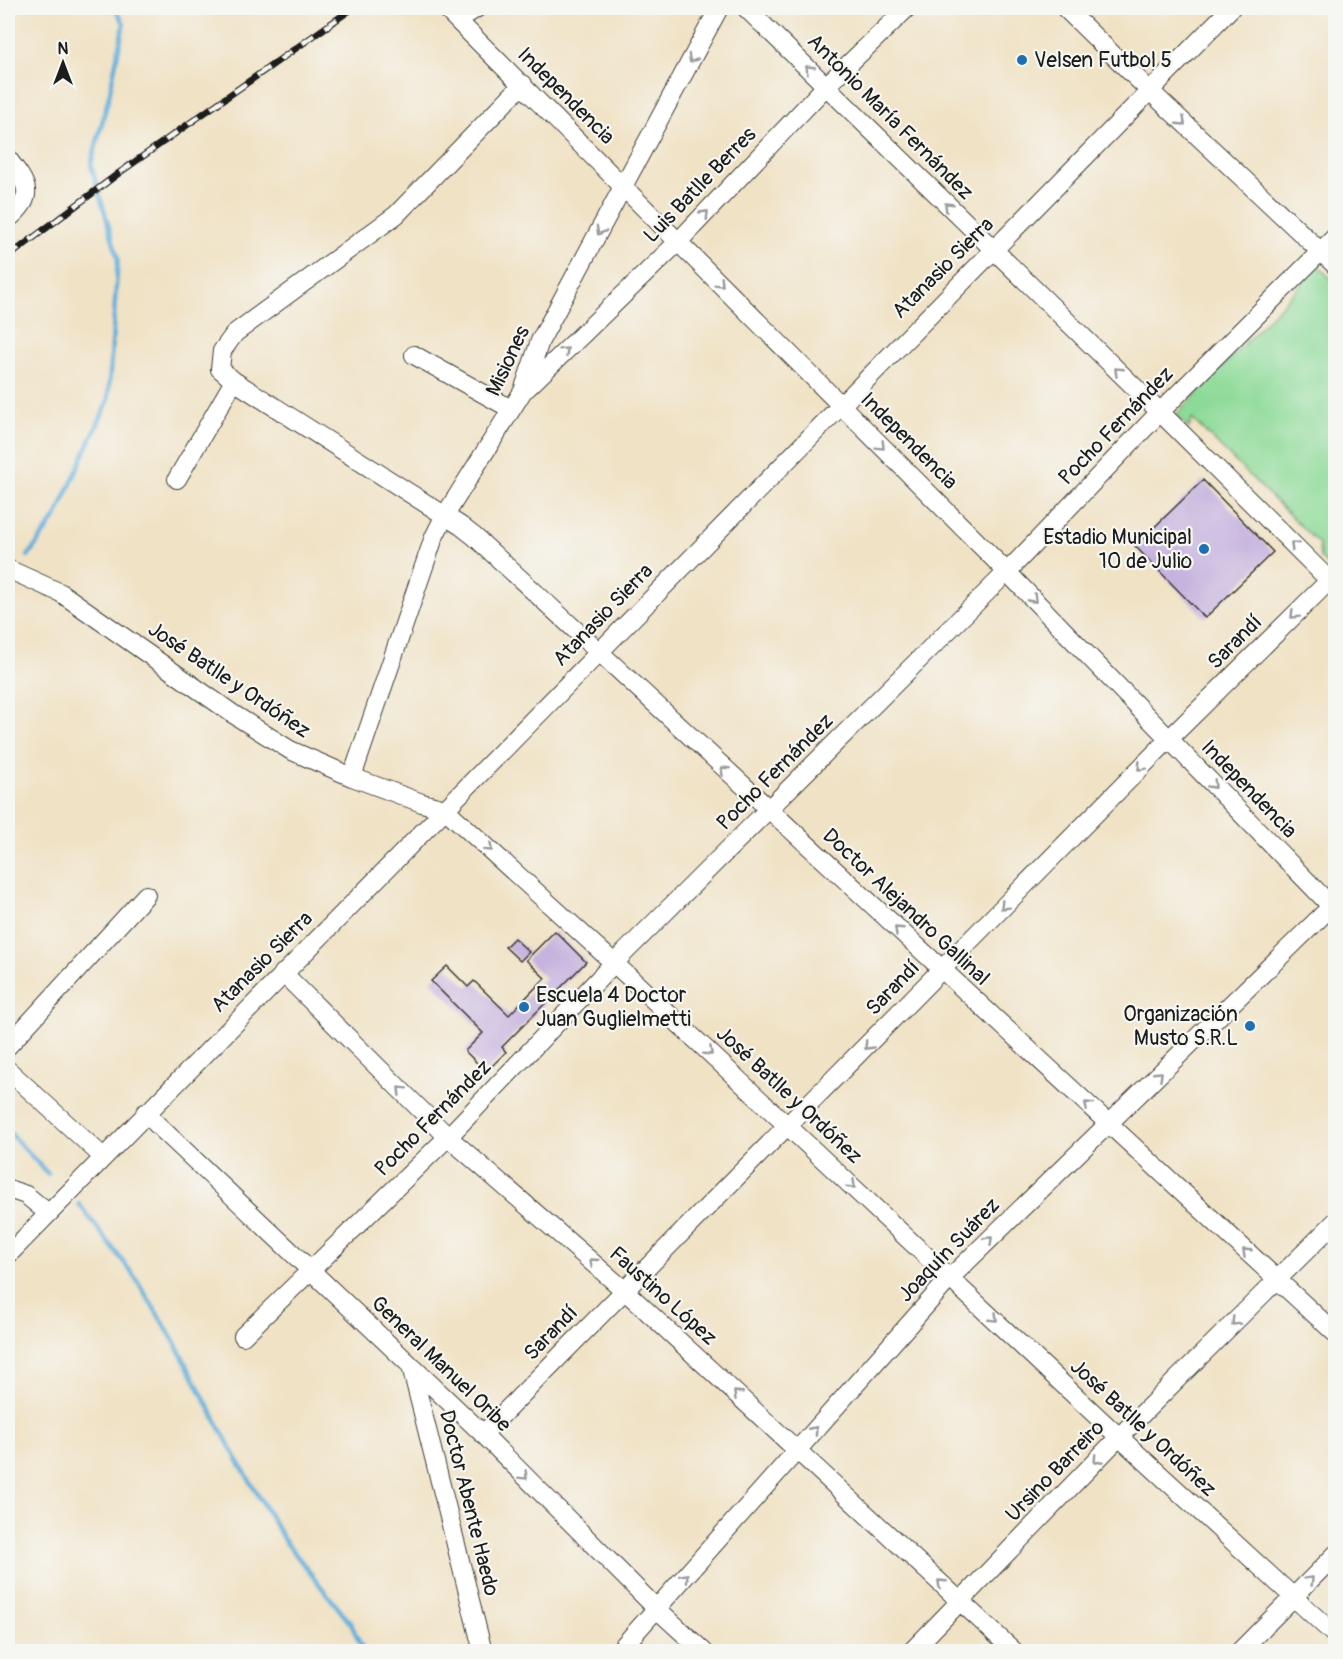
<svg xmlns="http://www.w3.org/2000/svg" width="1343" height="1659" font-family="Pangolin,sans-serif">
  <rect width="100%" height="100%" fill="#f6f6f2"/>
  <filter id="ink" filterUnits="userSpaceOnUse"><feTurbulence type="fractalNoise" baseFrequency=".0167" numOctaves="2"/><feDisplacementMap in="SourceGraphic" scale="12" xChannelSelector="R" yChannelSelector="G"/><feConvolveMatrix kernelMatrix="1 2 1 2 8 2 1 2 1" color-interpolation-filters="sRGB"/></filter>
  <filter id="wash" filterUnits="userSpaceOnUse"><feTurbulence type="fractalNoise" baseFrequency=".008" numOctaves="4" result="noise"/><feDisplacementMap in="SourceGraphic" scale="24" xChannelSelector="R" yChannelSelector="G"/><feGaussianBlur stdDeviation="1.35" result="paint"/><feColorMatrix in="noise" values="0 0 0 0 0 0 0 0 0 0 0 0 0 0 0 0 0 1.4 0 .05"/><feComposite in="paint" operator="in"/></filter>
  <g filter="url(#wash)">
    <rect width="100%" height="100%" fill="#f0e2c5"/>
    <path fill="#8dda98" stroke="#547b5a" stroke-width="1.5" d="M1319 266 1335 283V560L1330 567 1320 558 1319 544 1192 419 1189 428 1176 415Z"/>
    <g fill="none" stroke-linecap="round" stroke-linejoin="round">
      <path stroke="#62afdb" stroke-width="4.5" d="M28 556 56 517 108 401 118 258 91 165 109 96 124 23 114 8
        M8 1131 48 1174
        M79 1204 135 1277 174 1341 229 1445 284 1540 351 1624 364 1652"/>
    </g>
    <g id="blocks">
      <path fill="#c5b1de" d="M1203 480 1273 552 1205 618 1135 546Z
        M555 931 586 962 502 1047 506 1052 486 1072 465 1051 483 1033 431 981 447 966 468 987 474 981 509 1015 545 978 526 960Z
        M514 938 529 952 520 961 505 947Z"/>
    </g>
  </g>
  <g filter="url(#ink)">
    <use href="#blocks" fill-opacity="0" stroke="#3c3a35" stroke-width="1.5"/>
    <g fill="none" stroke-linecap="round" stroke-linejoin="round">
      <defs>
        <path id="minor" d="M445 8 1007 572 1336 911
          M746 8 1160 412 1336 587
          M1065 8 1150 91 1336 266
          M458 20 477 8
          M523 84 396 215 235 333 222 351 220 369 234 381 461 526 475 537 1336 1334
          M8 159C27 184 37 196 8 219
          M414 355 511 409
          M527 388 678 242 826 86 907 8
          M177 479 234 381
          M8 569 61 593 233 714 290 750 352 777 422 803 445 809 614 963 1119 1437 1336 1636
          M352 777 434 537 444 517 523 391 540 341 719 8
          M283 973 448 1137 624 1290 1015 1652
          M8 1046 146 895
          M8 1070 103 1157
          M145 1113 483 1434 657 1609 704 1652
          M8 1189 26 1195 48 1213
          M8 1255 1231 8
          M243 1336 448 1137 614 963 1007 572 1160 412 1336 236
          M411 1366 483 1652
          M483 1434 1169 739 1336 574
          M618 1652 951 1277 1336 902
          M911 1652 1119 1437 1336 1221
          M1239 1652 1336 1554"/>
      </defs>
      <use href="#minor" stroke="#3c3a35" stroke-width="20"/>
      <use href="#minor" stroke="#fff" stroke-width="18"/>
      <defs>
        <path id="rail" d="M8 257 119 173 353 8"/>
      </defs>
      <use href="#rail" stroke="#1c1c1c" stroke-width="7"/>
      <use href="#rail" stroke="#f6f6f2" stroke-width="4.5" stroke-dasharray="14" stroke-linecap="butt"/>
    </g>
    <defs><path id="oneway-chevron" d="M-2-3.5L2.5 0L-2 3.5" fill="none" stroke-width="1.6" stroke-linecap="round" stroke-linejoin="round" transform="scale(1.5)"/></defs>
    <g stroke="#999">
      <use href="#oneway-chevron" transform="translate(692 59) rotate(118)"/>
      <use href="#oneway-chevron" transform="translate(809 69) rotate(-136)"/>
      <use href="#oneway-chevron" transform="translate(1182 122) rotate(43)"/>
      <use href="#oneway-chevron" transform="translate(948 206) rotate(-135)"/>
      <use href="#oneway-chevron" transform="translate(705 214) rotate(-46)"/>
      <use href="#oneway-chevron" transform="translate(600 231) rotate(119)"/>
      <use href="#oneway-chevron" transform="translate(720 283) rotate(45)"/>
      <use href="#oneway-chevron" transform="translate(565 351) rotate(-44)"/>
      <use href="#oneway-chevron" transform="translate(1118 371) rotate(-136)"/>
      <use href="#oneway-chevron" transform="translate(881 446) rotate(45)"/>
      <use href="#oneway-chevron" transform="translate(1294 545) rotate(-135)"/>
      <use href="#oneway-chevron" transform="translate(1033 599) rotate(46)"/>
      <use href="#oneway-chevron" transform="translate(1294 615) rotate(135)"/>
      <use href="#oneway-chevron" transform="translate(1141 767) rotate(135)"/>
      <use href="#oneway-chevron" transform="translate(724 770) rotate(-137)"/>
      <use href="#oneway-chevron" transform="translate(1213 785) rotate(46)"/>
      <use href="#oneway-chevron" transform="translate(489 848) rotate(42)"/>
      <use href="#oneway-chevron" transform="translate(1004 906) rotate(135)"/>
      <use href="#oneway-chevron" transform="translate(898 930) rotate(-137)"/>
      <use href="#oneway-chevron" transform="translate(868 1046) rotate(134)"/>
      <use href="#oneway-chevron" transform="translate(709 1052) rotate(43)"/>
      <use href="#oneway-chevron" transform="translate(1159 1075) rotate(-44)"/>
      <use href="#oneway-chevron" transform="translate(401 1090) rotate(-135)"/>
      <use href="#oneway-chevron" transform="translate(1088 1105) rotate(-137)"/>
      <use href="#oneway-chevron" transform="translate(852 1185) rotate(43)"/>
      <use href="#oneway-chevron" transform="translate(989 1240) rotate(-44)"/>
      <use href="#oneway-chevron" transform="translate(1246 1252) rotate(-137)"/>
      <use href="#oneway-chevron" transform="translate(593 1262) rotate(-139)"/>
      <use href="#oneway-chevron" transform="translate(994 1318) rotate(44)"/>
      <use href="#oneway-chevron" transform="translate(1235 1322) rotate(135)"/>
      <use href="#oneway-chevron" transform="translate(737 1394) rotate(-137)"/>
      <use href="#oneway-chevron" transform="translate(814 1430) rotate(-48)"/>
      <use href="#oneway-chevron" transform="translate(1097 1460) rotate(134)"/>
      <use href="#oneway-chevron" transform="translate(524 1476) rotate(45)"/>
      <use href="#oneway-chevron" transform="translate(685 1577) rotate(-49)"/>
      <use href="#oneway-chevron" transform="translate(1310 1580) rotate(-45)"/>
      <use href="#oneway-chevron" transform="translate(941 1583) rotate(-137)"/>
    </g>
  </g>
  <g fill="#1f6fb2" stroke="#f6f6f2" stroke-width="2">
    <circle cx="1022" cy="60" r="6"/>
    <circle cx="1204" cy="549" r="6"/>
    <circle cx="524" cy="1007" r="6"/>
    <circle cx="1250" cy="1026" r="6"/>
  </g>
  <g text-anchor="middle" dominant-baseline="central" stroke-width="4.5" stroke-linejoin="round" paint-order="stroke">
    <g font-size="21" fill="#1c1c1c" stroke="#f6f6f2" text-anchor="start">
      <text x="1034" y="60">Velsen Futbol 5</text>
      <text x="1192" y="537" text-anchor="end">Estadio Municipal<tspan x="1192" dy="24">10 de Julio</tspan></text>
      <text x="536" y="995">Escuela 4 Doctor<tspan x="536" dy="24">Juan Guglielmetti</tspan></text>
      <text x="1238" y="1014" text-anchor="end">Organización<tspan x="1238" dy="24">Musto S.R.L</tspan></text>
    </g>
    <g font-size="21" fill="#1c1c1c" stroke="#f6f6f2">
      <text transform="translate(566 96) rotate(45)">Independencia</text>
      <text transform="translate(890 117) rotate(45)">Antonio María Fernández</text>
      <text transform="translate(700 185) rotate(-46)">Luis Batlle Berres</text>
      <text transform="translate(943 268) rotate(-45)">Atanasio Sierra</text>
      <text transform="translate(508 361) rotate(-65)">Misiones</text>
      <text transform="translate(1116 426) rotate(-46)">Pocho Fernández</text>
      <text transform="translate(909 441) rotate(45)">Independencia</text>
      <text transform="translate(603 615) rotate(-46)">Atanasio Sierra</text>
      <text transform="translate(1235 642) rotate(-45)">Sarandí</text>
      <text transform="translate(229 680) rotate(34)">José Batlle y Ordóñez</text>
      <text transform="translate(775 772) rotate(-45)">Pocho Fernández</text>
      <text transform="translate(1249 789) rotate(46)">Independencia</text>
      <text transform="translate(906 907) rotate(43)">Doctor Alejandro Gallinal</text>
      <text transform="translate(262 962) rotate(-45)">Atanasio Sierra</text>
      <text transform="translate(893 988) rotate(-46)">Sarandí</text>
      <text transform="translate(789 1095) rotate(43)">José Batlle y Ordóñez</text>
      <text transform="translate(433 1118) rotate(-45)">Pocho Fernández</text>
      <text transform="translate(949 1250) rotate(-46)">Joaquín Suárez</text>
      <text transform="translate(663 1296) rotate(42)">Faustino López</text>
      <text transform="translate(551 1333) rotate(-46)">Sarandí</text>
      <text transform="translate(441 1364) rotate(44)">General Manuel Oribe</text>
      <text transform="translate(1143 1428) rotate(43)">José Batlle y Ordóñez</text>
      <text transform="translate(1055 1471) rotate(-46)">Ursino Barreiro</text>
      <text transform="translate(469 1503) rotate(76)">Doctor Abente Haedo</text>
    </g>
  </g>
  <rect width="1343" height="1659" fill="none" stroke="#f6f6f2" stroke-width="30"/>
  <g transform="translate(63 63)" stroke="#f6f6f2" stroke-width="4.5" paint-order="stroke">
  <path d="M0-4.5L10 22L0 15L-10 22Z" fill="#1c1c1c"/>
  <text y="-9" font-size="16" font-weight="bold" text-anchor="middle" fill="#1c1c1c">N</text>
  </g>
</svg>
